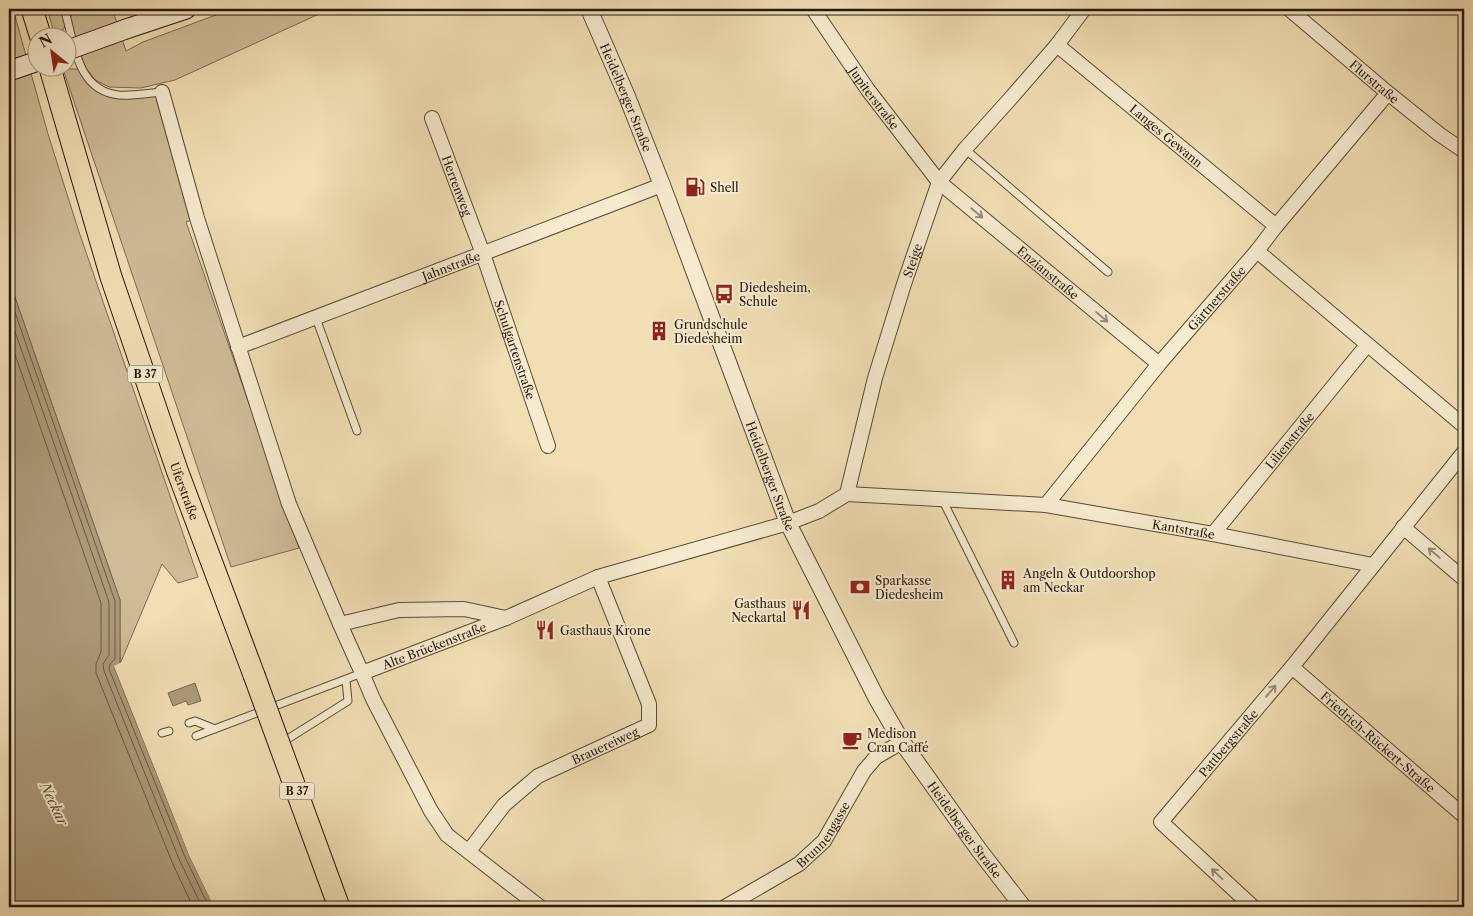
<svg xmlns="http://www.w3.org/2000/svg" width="1473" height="916" font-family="'Libre Caslon Text',serif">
  <rect width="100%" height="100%" fill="#f1deb5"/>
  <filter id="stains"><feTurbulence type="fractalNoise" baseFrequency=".004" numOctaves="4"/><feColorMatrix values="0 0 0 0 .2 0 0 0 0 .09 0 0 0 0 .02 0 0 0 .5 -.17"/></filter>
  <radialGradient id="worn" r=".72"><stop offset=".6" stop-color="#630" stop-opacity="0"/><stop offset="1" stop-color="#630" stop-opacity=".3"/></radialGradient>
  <path fill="#cebc98" stroke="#7a6a50" d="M9 9H13L48 134 78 229 198 577 178 583 162 564 120 664V600L9 280Z
    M47 9H67L64 29 54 32Z
    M73 9H120L113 11 126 51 143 42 232 9H330L175 80 141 88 109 87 95 80 84 65 70 20Z
    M63 69H81L97 88 119 95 162 92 197 218 186 222 299 548 231 567Z"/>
  <path fill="#ac9b7b" stroke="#76674d" d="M9 280 120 600V664L114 667 189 855 214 907H9Z
    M195 683 201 701 188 705 186 701 173 706 168 693Z"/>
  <path fill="#f1deb5" d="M122 662V666L117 668 192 854 217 907H214L189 855 114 666Z"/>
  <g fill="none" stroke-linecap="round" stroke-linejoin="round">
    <path stroke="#685a42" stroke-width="1" d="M9 295 115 601V659L110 664 109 669 185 857 209 907
      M9 314 109 602V655L103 664 104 671 179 859 202 907
      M9 337 101 603V652L96 664V673L172 862 193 907"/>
    <defs>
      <path id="service" d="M67 9 66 15C75 47 78 91 119 95 133 96 148 93 162 92
        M965 149 1108 272
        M316 318 357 431
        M942 499 1014 643
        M189 723 195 721 215 729
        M162 733 169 731
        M196 736 362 673
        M285 745 286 740 348 701 346 680"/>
      <g id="minor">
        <path id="s1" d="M813 9 868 90 939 182 1159 364"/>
        <path id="s2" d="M1289 9 1388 93 1439 134 1464 151"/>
        <path id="s3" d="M1057 45 1276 226"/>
        <path d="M162 92 197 218 289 504 340 624 362 673"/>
        <path id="s4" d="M432 118 483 254 548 446"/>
        <path d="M1257 251 1464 426"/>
        <path id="s5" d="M238 347 662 185"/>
        <path id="s6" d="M847 494 1046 505 1213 534 1373 565"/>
        <path id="s7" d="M1046 505 1159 364 1257 251 1276 226 1388 93"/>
        <path d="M1403 527 1464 579"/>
        <path id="s8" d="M1213 534 1367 345"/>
        <path d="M340 624 399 610 464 609 506 618"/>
        <path id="s9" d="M1292 667 1464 816"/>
        <path id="s10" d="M469 851 504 805 538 776 649 725V704L598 577"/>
        <path id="s11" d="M540 907 447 835 431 811 373 699 362 673 506 618 598 577 788 523 819 511 847 494 875 378 904 284 939 182 965 149 1010 99 1057 45 1084 9"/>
        <path id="s12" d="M725 907 799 864 824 841 864 771 876 757 902 742"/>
        <path id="s13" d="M1253 907 1161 822 1292 667 1464 452"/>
      </g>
      <g id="tertiary">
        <path id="s14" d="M589 9 626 94 662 185 788 523 877 699 902 742 979 850 1023 907"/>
      </g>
      <path id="secondary" d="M126 29 186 9
        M9 71 38 61"/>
      <g id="primary">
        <path d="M32 9 41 38"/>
        <path id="s15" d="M50 68 111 277 177 470 254 675"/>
      </g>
    </defs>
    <use href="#service" stroke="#584a34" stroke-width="9"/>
    <use href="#minor" stroke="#584a34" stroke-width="16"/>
    <use href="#tertiary" stroke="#584a34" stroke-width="18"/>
    <use href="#secondary" stroke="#251809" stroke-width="21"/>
    <use href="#primary" stroke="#251809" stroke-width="23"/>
    <use href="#service" stroke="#f6eacf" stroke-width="7"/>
    <use href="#minor" stroke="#f6eacf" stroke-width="14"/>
    <use href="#tertiary" stroke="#f6eacf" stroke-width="16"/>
    <use href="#secondary" stroke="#f6eacf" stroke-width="19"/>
    <use href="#primary" stroke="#f1deb5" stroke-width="21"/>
    <defs>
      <path id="secondary-bridge" d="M68 50 126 29"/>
      <path id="primary-bridge" d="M254 675 339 907"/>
    </defs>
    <use href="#secondary-bridge" stroke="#251809" stroke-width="21" stroke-linecap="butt"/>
    <use href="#primary-bridge" stroke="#251809" stroke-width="23" stroke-linecap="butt"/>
    <use href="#secondary-bridge" stroke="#f6eacf" stroke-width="19"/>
    <use href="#primary-bridge" stroke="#f1deb5" stroke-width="21"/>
  </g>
  <defs><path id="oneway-shaft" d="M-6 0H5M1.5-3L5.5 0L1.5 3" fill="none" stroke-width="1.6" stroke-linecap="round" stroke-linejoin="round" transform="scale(1.25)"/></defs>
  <g stroke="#988c76">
    <use href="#oneway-shaft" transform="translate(977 213) rotate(40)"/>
    <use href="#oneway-shaft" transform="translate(1102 317) rotate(40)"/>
    <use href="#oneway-shaft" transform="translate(1434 553) rotate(-140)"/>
    <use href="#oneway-shaft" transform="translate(1271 691) rotate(-50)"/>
    <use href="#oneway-shaft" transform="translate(1217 874) rotate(-137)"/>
  </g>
  <defs>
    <symbol id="fuel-bare" viewBox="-9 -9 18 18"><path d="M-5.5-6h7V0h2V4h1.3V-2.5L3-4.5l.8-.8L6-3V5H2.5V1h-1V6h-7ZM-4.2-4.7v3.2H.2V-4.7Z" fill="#8f2418" stroke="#f6eacf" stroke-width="2.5" paint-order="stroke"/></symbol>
    <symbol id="bus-bare" viewBox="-9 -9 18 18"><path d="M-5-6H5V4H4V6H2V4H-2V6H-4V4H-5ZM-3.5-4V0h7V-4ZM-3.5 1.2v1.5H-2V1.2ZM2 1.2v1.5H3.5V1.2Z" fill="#8f2418" stroke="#f6eacf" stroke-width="2.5" paint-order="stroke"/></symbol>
    <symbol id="building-bare" viewBox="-9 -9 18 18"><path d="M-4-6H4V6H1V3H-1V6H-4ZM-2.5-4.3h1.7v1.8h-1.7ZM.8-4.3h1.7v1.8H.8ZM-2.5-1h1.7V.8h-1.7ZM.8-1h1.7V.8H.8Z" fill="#8f2418" stroke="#f6eacf" stroke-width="2.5" paint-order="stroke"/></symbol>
    <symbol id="bank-bare" viewBox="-9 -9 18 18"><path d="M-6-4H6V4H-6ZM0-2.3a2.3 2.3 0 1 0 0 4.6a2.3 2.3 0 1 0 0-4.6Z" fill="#8f2418" stroke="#f6eacf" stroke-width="2.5" paint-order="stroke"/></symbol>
    <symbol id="restaurant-bare" viewBox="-9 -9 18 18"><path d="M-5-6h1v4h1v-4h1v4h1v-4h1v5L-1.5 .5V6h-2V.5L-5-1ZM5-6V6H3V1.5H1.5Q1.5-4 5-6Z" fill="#8f2418" stroke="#f6eacf" stroke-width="2.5" paint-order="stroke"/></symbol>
    <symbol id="cafe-bare" viewBox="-9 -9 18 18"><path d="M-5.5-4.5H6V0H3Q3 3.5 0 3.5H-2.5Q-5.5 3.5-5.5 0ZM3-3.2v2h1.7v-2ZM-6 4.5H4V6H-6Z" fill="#8f2418" stroke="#f6eacf" stroke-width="2.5" paint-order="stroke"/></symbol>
  </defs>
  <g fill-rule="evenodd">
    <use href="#fuel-bare" x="681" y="173" width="28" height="28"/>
    <use href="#bus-bare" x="710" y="280" width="28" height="28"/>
    <use href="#building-bare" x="645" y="317" width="28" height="28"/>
    <use href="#building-bare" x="994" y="566" width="28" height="28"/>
    <use href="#bank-bare" x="846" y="573" width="28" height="28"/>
    <use href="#restaurant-bare" x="787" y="596" width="28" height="28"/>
    <use href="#restaurant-bare" x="531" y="616" width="28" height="28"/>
    <use href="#cafe-bare" x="838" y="726" width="28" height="28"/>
  </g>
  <g text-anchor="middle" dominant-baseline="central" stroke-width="4" stroke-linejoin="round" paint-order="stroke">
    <g fill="#f6eacf" stroke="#645744" stroke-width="1">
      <rect x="127.5" y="365.5" width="35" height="17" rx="4"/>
      <rect x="279.5" y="782.5" width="35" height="17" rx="4"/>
    </g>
    <g font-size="11" font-weight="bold" fill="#251809">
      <text x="145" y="374">B 37</text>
      <text x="297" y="791">B 37</text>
    </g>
    <g font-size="12" fill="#251809" stroke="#f6eacf">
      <text stroke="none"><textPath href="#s2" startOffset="112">Flurstraße</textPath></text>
      <text stroke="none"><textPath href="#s1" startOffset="108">Jupiterstraße</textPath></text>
      <text stroke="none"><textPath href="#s14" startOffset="96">Heidelberger Straße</textPath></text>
      <text stroke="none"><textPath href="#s3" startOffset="142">Langes Gewann</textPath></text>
      <text stroke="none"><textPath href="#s4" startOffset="72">Herrenweg</textPath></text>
      <text stroke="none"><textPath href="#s11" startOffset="1062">Steige</textPath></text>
      <text stroke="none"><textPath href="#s5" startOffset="228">Jahnstraße</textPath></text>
      <text stroke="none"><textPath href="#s1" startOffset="356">Enzianstraße</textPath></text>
      <text stroke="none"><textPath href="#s7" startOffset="268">Gärtnerstraße</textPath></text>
      <text stroke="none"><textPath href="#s4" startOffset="246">Schulgartenstraße</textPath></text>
      <text stroke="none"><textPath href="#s8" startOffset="121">Lilienstraße</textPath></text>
      <text stroke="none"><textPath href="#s14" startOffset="501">Heidelberger Straße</textPath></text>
      <text stroke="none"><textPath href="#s15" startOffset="444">Uferstraße</textPath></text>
      <text stroke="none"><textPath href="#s6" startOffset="339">Kantstraße</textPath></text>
      <text stroke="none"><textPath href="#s11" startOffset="378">Alte Brückenstraße</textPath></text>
      <text stroke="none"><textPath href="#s9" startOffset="114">Friedrich-Rückert-Straße</textPath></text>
      <text stroke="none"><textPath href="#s13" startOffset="229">Pattbergstraße</textPath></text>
      <text stroke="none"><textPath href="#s10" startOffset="176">Brauereiweg</textPath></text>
      <text stroke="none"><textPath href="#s14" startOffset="906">Heidelberger Straße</textPath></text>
      <text stroke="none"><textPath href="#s12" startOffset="124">Brunnengasse</textPath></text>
    </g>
    <g font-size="12" fill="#251809" stroke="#f6eacf" text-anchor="start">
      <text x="710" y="187">Shell</text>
      <text x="739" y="287">Diedesheim,<tspan x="739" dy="14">Schule</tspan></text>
      <text x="674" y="324">Grundschule<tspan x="674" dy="14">Diedesheim</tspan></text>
      <text x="1023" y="573">Angeln &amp; Outdoorshop<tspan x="1023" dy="14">am Neckar</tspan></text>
      <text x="875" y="580">Sparkasse<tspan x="875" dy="14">Diedesheim</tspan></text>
      <text x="786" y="603" text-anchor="end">Gasthaus<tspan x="786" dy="14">Neckartal</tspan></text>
      <text x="560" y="630">Gasthaus Krone</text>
      <text x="867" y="733">Medison<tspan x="867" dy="14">Cran Caffé</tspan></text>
    </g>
    <g font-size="14" font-style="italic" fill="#5b4c37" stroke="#f6eacf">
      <text transform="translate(54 804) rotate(64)">Neckar</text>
    </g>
  </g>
  <rect width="1473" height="916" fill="none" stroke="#f1deb5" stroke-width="30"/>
  <rect x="10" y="10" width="1453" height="896" fill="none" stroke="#251809" stroke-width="2.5"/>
  <rect x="15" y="15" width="1443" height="886" fill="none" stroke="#251809"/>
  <g transform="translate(52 52) rotate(330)"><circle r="24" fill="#f6eacf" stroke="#a29680"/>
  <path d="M0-4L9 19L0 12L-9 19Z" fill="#8f2418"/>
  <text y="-8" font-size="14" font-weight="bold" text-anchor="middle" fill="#251809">N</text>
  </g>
  <rect width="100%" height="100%" filter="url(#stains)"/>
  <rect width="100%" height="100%" fill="url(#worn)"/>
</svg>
